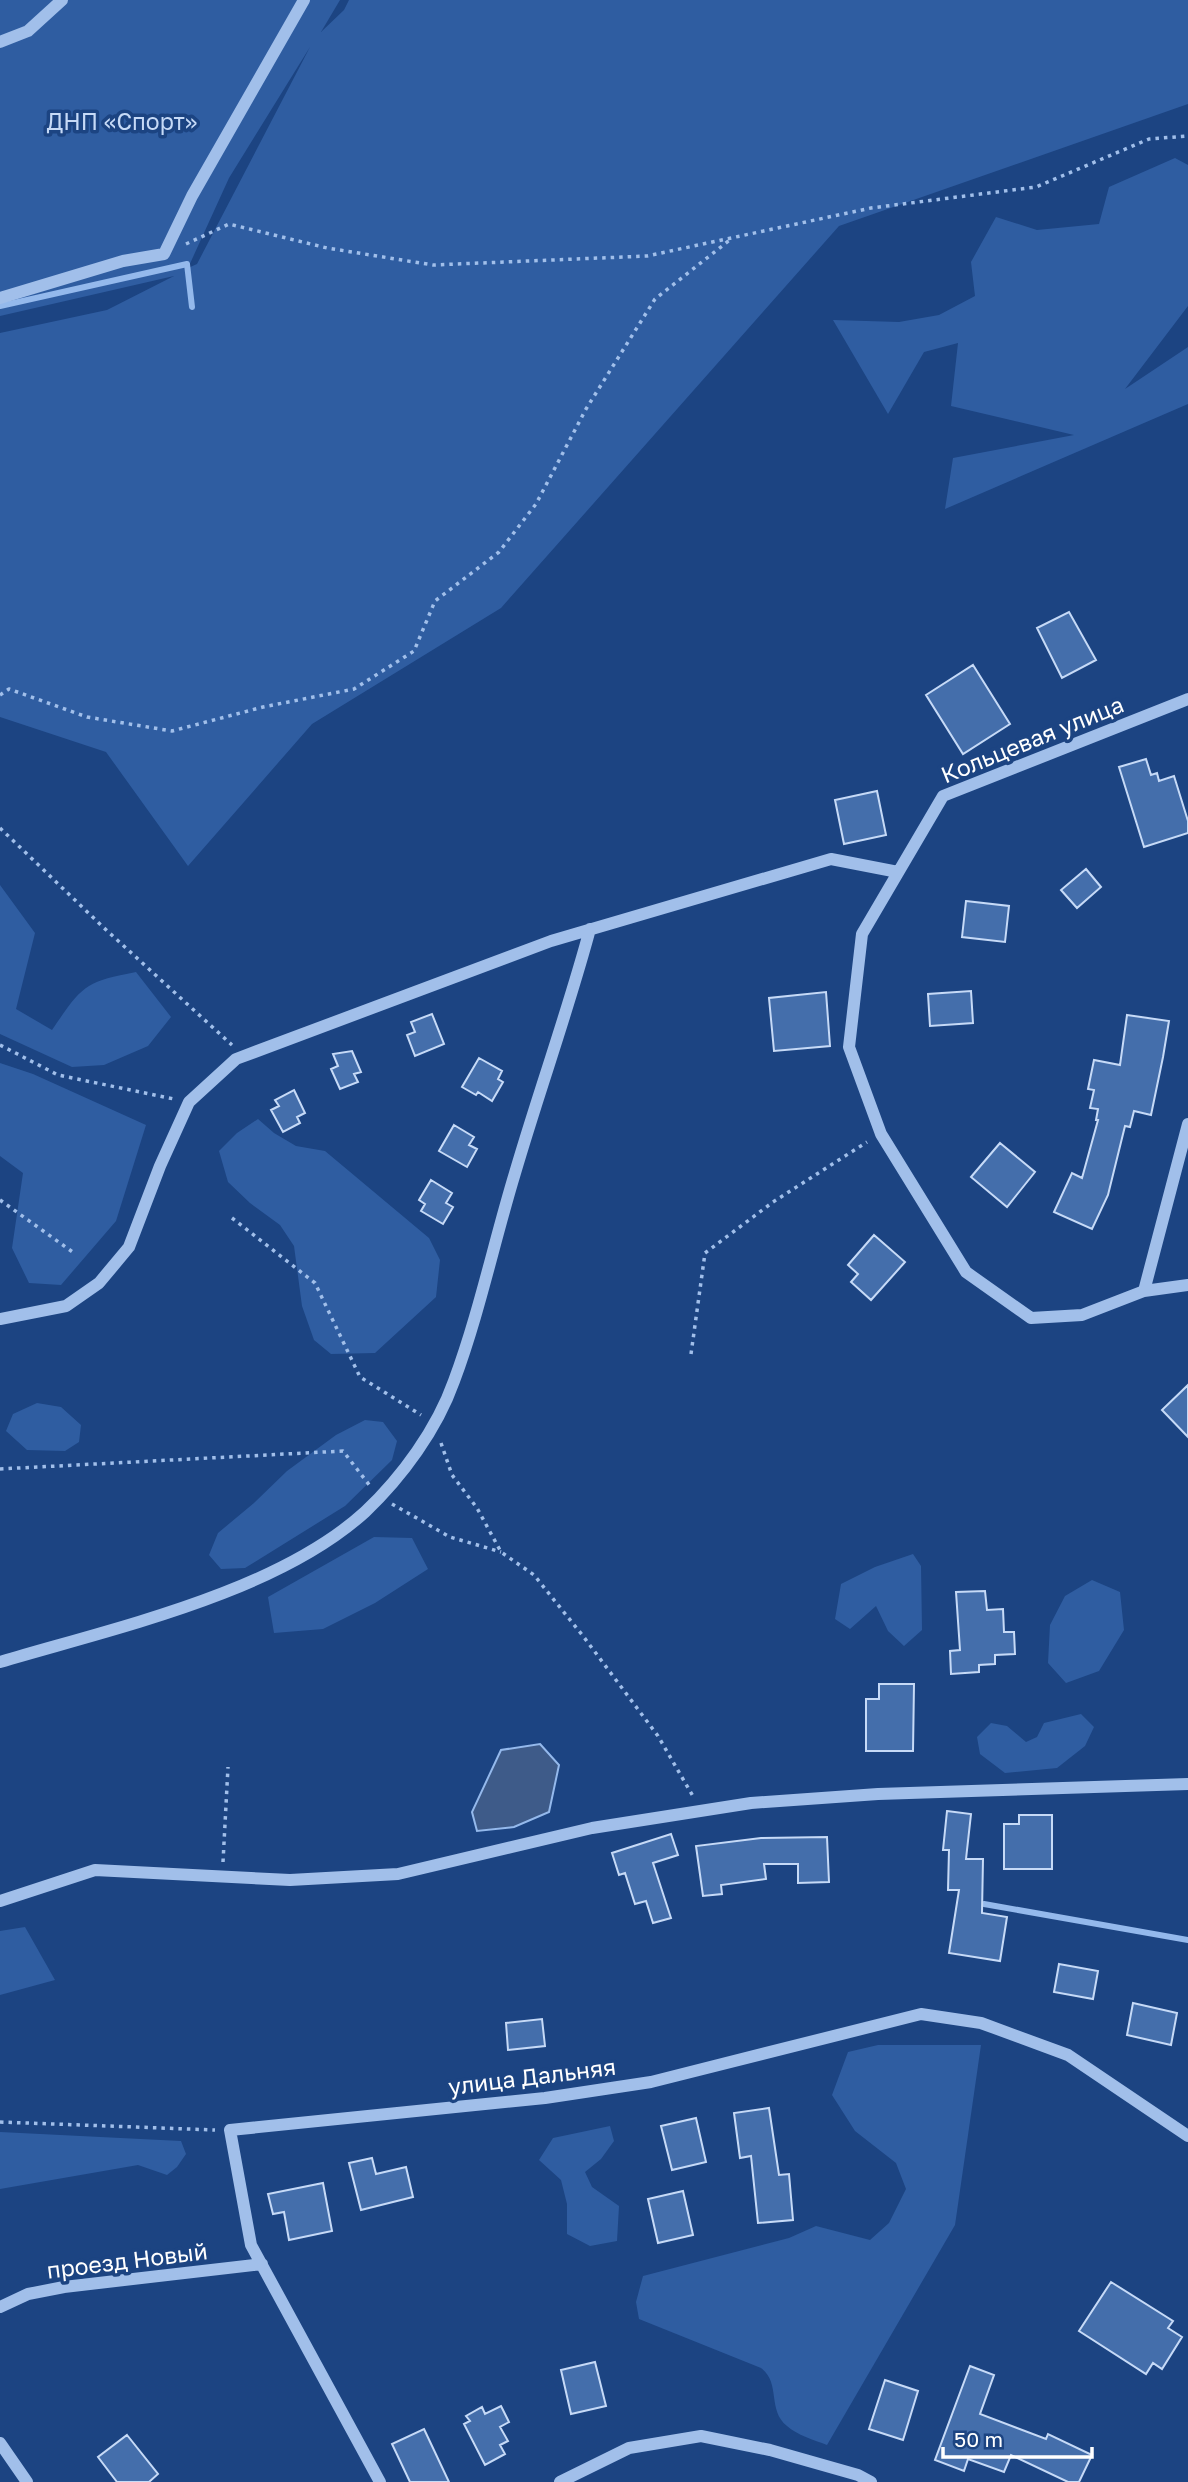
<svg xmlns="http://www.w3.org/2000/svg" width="1188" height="2482" font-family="'Golos Text',sans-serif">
  <rect width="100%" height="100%" fill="#1c4482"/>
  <path fill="#2f5da1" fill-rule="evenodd" d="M0 0H340L321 32 344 10 349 0H1188V104L839 226 501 608 312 724 188 866 106 752 0 717V333L107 310 174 276 0 316ZM310 47 197 264 188 268 229 178Z
    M1175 158 1188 165V306L1125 389 1188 347V404L945 509 953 458 1074 435 951 406 958 343 924 352 888 414 833 320 899 322 939 315 975 296 971 262 996 217 1037 230 1099 224 1109 187Z
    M0 885 35 933 16 1009 52 1030C82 986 84 982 136 972L171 1017 148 1046 104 1065 72 1067 0 1034Z
    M0 1063 33 1074 146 1125 116 1221 61 1285 29 1283 12 1248 23 1173 0 1156Z
    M258 1119 274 1133 296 1146 325 1151 429 1238 440 1260 436 1297 375 1353 331 1354 314 1340 302 1306 294 1246 280 1225 250 1203 228 1182 219 1151 237 1133Z
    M37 1403 61 1407 81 1425 79 1442 65 1451 27 1450 6 1431 13 1414Z
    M365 1420 383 1422 397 1441 392 1460 345 1506 245 1568 221 1569 209 1555 218 1533 254 1503 287 1471 336 1435Z
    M374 1537 412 1538 428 1569 375 1603 323 1629 274 1633 268 1597Z
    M913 1554 921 1566 922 1630 904 1646 888 1631 876 1606 850 1629 835 1619 841 1584 875 1567Z
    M1092 1580 1120 1592 1124 1630 1099 1671 1066 1683 1048 1663 1050 1625 1065 1596Z
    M1081 1714 1094 1727 1085 1746 1057 1768 1005 1773 980 1754 977 1737 991 1723 1007 1726 1026 1742 1037 1737 1044 1723Z
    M25 1927 55 1980 0 1995V1931Z
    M878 2045H981L955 2225 827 2445C814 2440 797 2435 787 2426 767 2410 781 2383 761 2368L639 2319 636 2302 643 2276 789 2238 816 2226 870 2240 889 2223 906 2189 896 2163 855 2131 832 2095 848 2052Z
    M610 2126 614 2141 601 2159 585 2172 592 2187 619 2206 617 2241 590 2246 567 2234V2204L561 2180 539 2160 553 2138Z
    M0 2132 181 2141 186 2154 177 2167 167 2175 138 2165 0 2189Z"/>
  <path fill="#3e5b89" stroke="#94b9ec" stroke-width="2" d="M540 1744 559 1765 549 1812 514 1827 477 1831 472 1812 501 1750Z"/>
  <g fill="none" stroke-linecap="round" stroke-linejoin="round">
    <path stroke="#94b9ec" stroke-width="6" d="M0 306 187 264 192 307
      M984 1904 1188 1940"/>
  </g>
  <path fill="#446eab" stroke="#c6daf7" stroke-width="2" d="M1069 612 1096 660 1062 678 1037 628Z
    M973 665 1010 724 963 754 926 695Z
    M1146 759 1151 775 1157 773 1159 781 1174 776 1188 821V833L1144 847 1119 767Z
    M877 791 886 835 844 844 835 800Z
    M1086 869 1101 887 1077 908 1061 890Z
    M966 901 1009 906 1005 942 962 937Z
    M971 991 973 1023 930 1026 928 994Z
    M826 992 830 1046 774 1051 769 998Z
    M432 1014 444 1044 415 1056 407 1035 415 1032 411 1022Z
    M1127 1015 1169 1021 1163 1057 1151 1115 1134 1111 1130 1127 1125 1126 1108 1195 1092 1229 1054 1212 1072 1173 1082 1178 1098 1120H1096L1098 1109 1090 1108 1094 1090 1088 1089 1094 1060 1120 1065Z
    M352 1051 361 1072 354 1074 358 1082 340 1089 331 1069 338 1066 333 1054Z
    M479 1058 502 1071 498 1079 503 1082 492 1101 478 1092 476 1095 462 1087Z
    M294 1090 305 1113 297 1117 300 1123 283 1132 271 1110 279 1106 275 1100Z
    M454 1125 474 1137 469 1145 477 1149 467 1167 439 1151Z
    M1000 1143 1035 1172 1007 1207 971 1177Z
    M431 1180 452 1193 446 1203 453 1207 443 1224 421 1211 425 1204 419 1200Z
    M874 1235 905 1262 871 1300 851 1282 858 1274 848 1265Z
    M1188 1385V1437L1162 1410Z
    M985 1591 987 1610 1003 1609 1004 1632H1014L1015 1654 995 1655V1664L979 1665V1672L951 1674 950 1651 960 1650 956 1592Z
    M879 1684H914L913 1751H866V1699H879Z
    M947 1811 971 1814 966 1859H983L982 1913 1007 1917 1000 1961 949 1953 959 1890H948L949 1850H943Z
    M1019 1815H1052V1869H1004V1824H1019Z
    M671 1834 678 1855 653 1863 671 1918 653 1923 646 1901 635 1904 625 1873 619 1875 612 1853Z
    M827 1837 829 1882 798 1883V1864H764L766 1879 721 1885 722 1894 703 1896 696 1846 761 1838Z
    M1059 1964 1098 1971 1093 1999 1054 1992Z
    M1133 2003 1177 2013 1171 2045 1127 2035Z
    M542 2019 545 2046 508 2050 506 2023Z
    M769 2108 779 2175 789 2174 793 2220 758 2223 751 2156 740 2158 734 2113Z
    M696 2118 706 2162 672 2170 661 2126Z
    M372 2158 376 2174 406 2167 413 2197 361 2210 349 2163Z
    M323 2183 332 2231 289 2240 284 2212 273 2214 268 2194Z
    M683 2191 693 2235 658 2243 648 2199Z
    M1111 2282 1173 2321 1168 2328 1182 2337 1162 2369 1153 2363 1146 2374 1079 2331Z
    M595 2362 606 2406 571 2414 561 2370Z
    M970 2366 994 2375 980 2414 1046 2439 1048 2434 1092 2455 1079 2482H1068L1011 2455 1004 2472 968 2459 964 2471 935 2460Z
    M885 2380 918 2391 903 2440 869 2429Z
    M501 2406 509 2422 500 2427 508 2441 500 2445 505 2454 485 2465 464 2424 470 2421 466 2416 482 2407 485 2414Z
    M424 2429 449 2482H410L392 2444Z
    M127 2435 158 2474 149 2482H117L98 2457Z"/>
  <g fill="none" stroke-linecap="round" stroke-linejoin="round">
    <path stroke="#a1bfea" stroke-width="3.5" stroke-dasharray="3.5 5" stroke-linecap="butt" d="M186 244 229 224 327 248 433 265 647 256 871 208 1036 187 1149 139 1188 136
      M0 695 9 689 87 717 172 731 263 707 354 689 414 651 435 601 499 552 536 504 586 409 655 299 731 239
      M0 828 103 927 232 1045
      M0 1045 58 1075 174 1099
      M0 1200 74 1253
      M232 1218 315 1283 360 1377 421 1415
      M691 1354 705 1253 773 1202 867 1142
      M441 1443 452 1475 477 1508 501 1552 534 1575 583 1636 658 1736 694 1798
      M0 1469 343 1451 370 1486
      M392 1504 450 1537 501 1552
      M223 1862 228 1767
      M0 2122 215 2130"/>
    <path stroke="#a1bfea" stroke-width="12" d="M0 42 28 31 62 0
      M0 298 123 261 164 254 192 196 304 0
      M1188 699 943 796 862 934 849 1047 881 1134 966 1272 1031 1318 1082 1315 1144 1291 1188 1285
      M1144 1291 1188 1124
      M0 1319 66 1306 99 1283 129 1247 160 1166 189 1102 236 1059 551 941 831 859 898 872
      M0 1662C114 1628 276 1593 365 1512 402 1477 437 1429 454 1381 479 1314 494 1242 515 1173 539 1091 568 1011 590 929
      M0 1901 95 1870 290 1880 398 1874 592 1828 751 1803 878 1794 1188 1784
      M0 2307 28 2294 64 2287 262 2264
      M0 2443 27 2482
      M380 2482 251 2245 230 2130 545 2098 651 2082 921 2014 981 2023 1068 2055 1188 2136
      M560 2482 629 2448 701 2436 770 2450 858 2475 871 2482"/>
  </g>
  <g text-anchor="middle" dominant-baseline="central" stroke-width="7" stroke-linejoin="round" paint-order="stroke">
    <g font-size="23" fill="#c6daf7" stroke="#1c4482">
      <text x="122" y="121">ДНП «Спорт»</text>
    </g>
    <g font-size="23" fill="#fff" stroke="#1c4482">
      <text transform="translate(1032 739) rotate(-22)">Кольцевая улица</text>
      <text transform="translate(532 2076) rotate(-7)">улица Дальняя</text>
      <text transform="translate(127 2260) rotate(-7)">проезд Новый</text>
    </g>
  </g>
  <path d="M943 2447v10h149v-10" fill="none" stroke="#ffffff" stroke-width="3.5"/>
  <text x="954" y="2447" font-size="21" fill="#ffffff" stroke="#1c4482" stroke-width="5" paint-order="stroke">50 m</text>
</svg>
